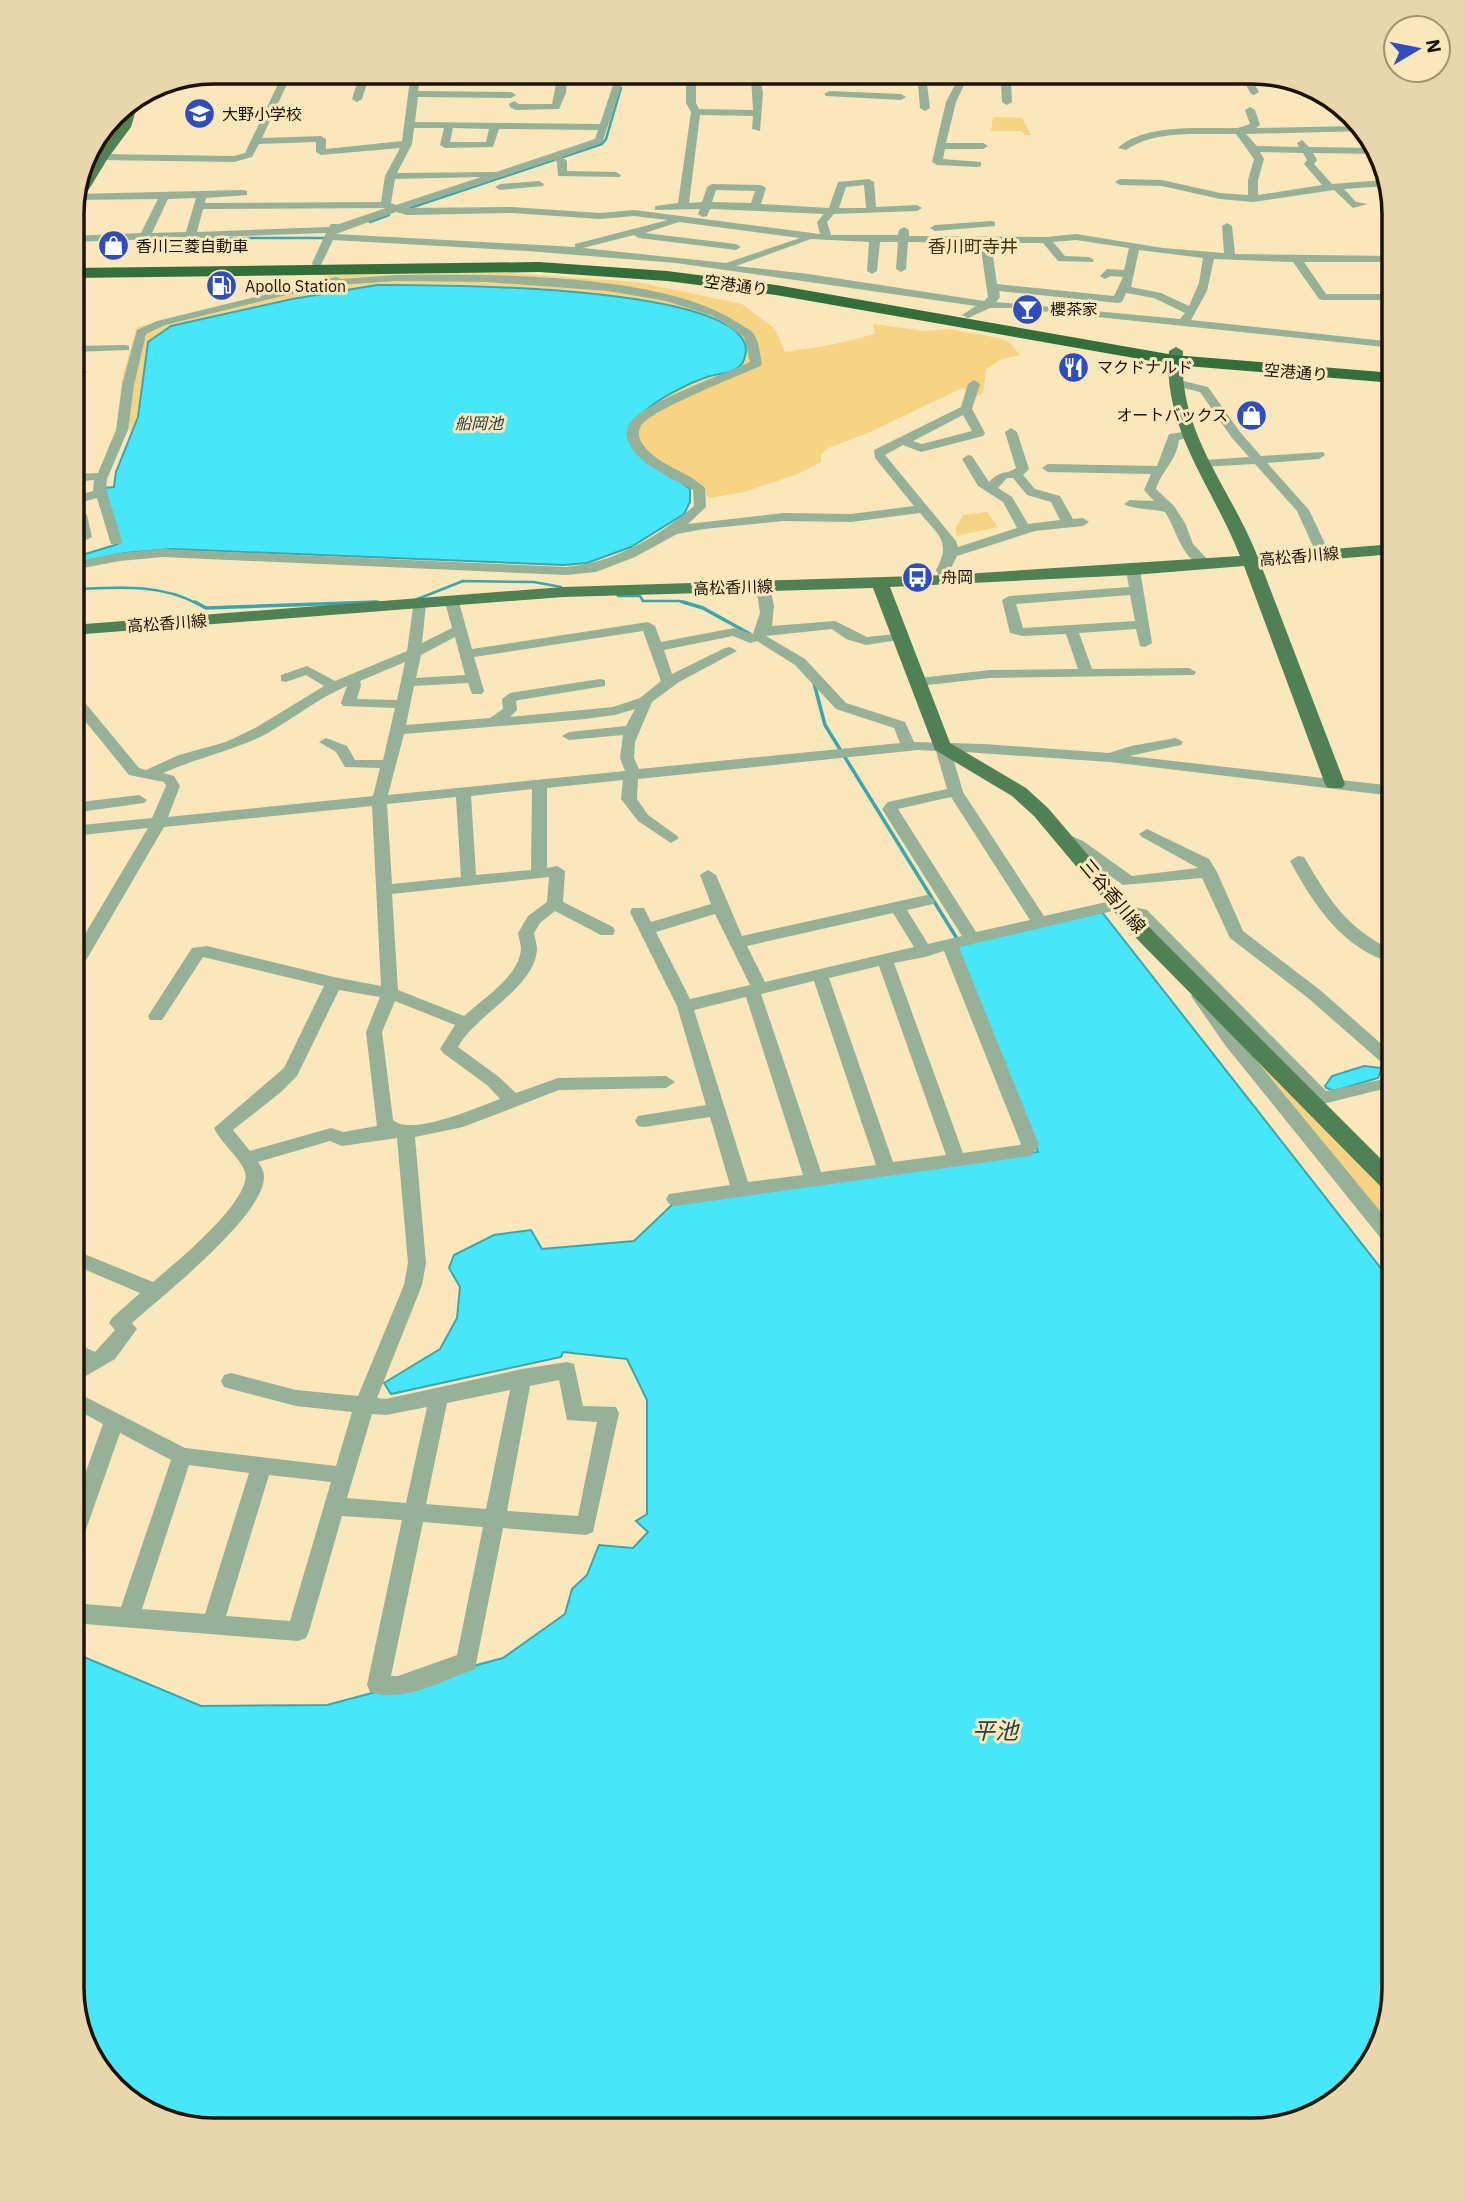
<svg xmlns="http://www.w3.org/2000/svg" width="1466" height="2202" font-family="'IBM Plex Sans','Noto Sans JP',sans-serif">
  <rect width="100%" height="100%" fill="#fae7bb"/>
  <path fill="#f6d484" d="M993 117 1022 118 1031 135H1025L1021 131H991Z
    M508 273 637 282 742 304 775 329 785 352 831 345 875 334 873 324 923 331 949 329 999 338 1010 343 1020 355 1002 359 986 369 983 393 977 396 962 388 870 432 826 449 821 455V462L798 474 744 492 710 498 700 491 690 489 630 444C633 436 635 426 639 418 650 397 714 375 737 369L746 349C744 344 742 338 739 334 696 288 441 280 374 286 306 292 238 310 171 326L164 329 132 432 118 423 123 374 137 327 322 283 324 275Z
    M987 512 998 527 956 536V527L963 515Z
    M1241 1043 1394 1195V1237Z"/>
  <path fill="#48e6f9" stroke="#3aa6ae" stroke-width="2" d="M377 285C417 285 782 282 743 362 742 364 738 368 736 369 729 373 718 374 710 376 691 382 654 400 641 415 635 421 633 436 631 445L690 489V502L684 514 631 547 587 563 564 565 172 549 125 553 72 564V558L118 544 102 488 114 487 116 472 138 417 148 342 171 326 292 299Z
    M1102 912 1394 1285V1989L1375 2060 1323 2111 1253 2130H205L142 2111 91 2059 72 1988V1652L201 1706 327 1705 503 1658 565 1614 572 1589 587 1575 599 1545 633 1548 648 1532 636 1521 647 1514V1400L627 1359 563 1352 561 1357 391 1394 384 1383 440 1349 457 1318 460 1287 449 1268 454 1255 494 1235 531 1230 542 1249 634 1241 675 1202 1038 1152 957 946Z
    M1364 1066 1382 1068 1378 1078 1334 1091 1326 1088 1325 1086 1332 1076Z"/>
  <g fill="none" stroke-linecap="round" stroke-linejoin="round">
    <path stroke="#3aa6ae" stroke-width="2.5" d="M410 208 602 144 606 139 621 88
      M370 222 389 215
      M182 238H327
      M80 589C121 587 161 584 198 604
      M615 590 618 596H640L643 601H679L689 604
      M415 600 463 581 534 582 561 587
      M327 604 379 602"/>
    <path stroke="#3aa6ae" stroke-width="3.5" d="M195 602 206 608 377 602
      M683 602 703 608 750 634
      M814 683 825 725 956 937"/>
    <path fill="#96b198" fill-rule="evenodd" d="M412 72H420V74L782 72 956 77 955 72H965V77L1261 72 1269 74 1250 76 1259 92 1254 95 1251 94 1241 76 1011 82 1012 102 1007 105 1002 102 1001 82 965 83 956 102 946 143H983L988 146 983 149H945L943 159 981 162V166L977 167 937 165 932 162 946 102 956 83 927 84 930 108 925 111 920 108 918 84 760 78 763 93 760 131 752 129 753 116 700 115 689 203 702 202 707 187 712 184 761 185 766 188 761 204 829 208 838 182 869 179 874 182 876 207 917 205 922 208 917 211 834 214 827 222 831 235H898L899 230 904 227 909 230V236L1046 237 1076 234 1163 248 1224 253 1222 226 1227 223 1232 226 1235 254 1394 256V262H1304L1326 294H1394V300H1323L1319 299 1293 262 1214 259 1207 291 1191 320 1394 342V348L1012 308H990L968 318 962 315 976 306 676 263 527 251 333 240 321 265H313L312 263 326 233 72 242V236L141 233 158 199 74 200 75 194 243 190 247 191V195L206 198 205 203 381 202 385 176 400 148 321 155 316 152V142L259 144 252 157 234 162 102 160 97 157 102 154 234 156 245 153 280 80 177 79 197 75 411 74ZM686 78V103L691 112 678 203 655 206V210L700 209 698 214 703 217 707 216 710 209 824 214 817 222 820 234 634 210 600 213 512 207 407 208 553 160 557 162 558 176 620 177 621 175 616 172 567 171V161L562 157 602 143 624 79ZM696 78H751L753 110 699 109 696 103ZM557 79 552 104H519L514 101 509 104 510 107 515 110 559 109 566 93 567 79H615L600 124 415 122 418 97 511 98 516 95 511 92 418 91 420 80ZM289 80H358L352 99 357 102 362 99 368 80H410L402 141 326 149V139L321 136 262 138ZM414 128H444L440 145 445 148 493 147 499 129 598 130 595 139 496 172 397 173 412 144ZM453 128 489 129 486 142H450ZM481 177 396 205 391 203 395 179ZM864 185 866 208H839L846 187ZM716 190 755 191 751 203 712 202ZM196 198 186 232 152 233 168 199ZM386 208 339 224H331L329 227 197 232 203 209ZM396 212 407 215 512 213 600 219 634 216 668 220 575 244V247L336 234ZM679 222 800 238 726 263 583 248 634 235 639 238 736 250 741 247 736 244 645 233ZM811 239 869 242 867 271 872 274 877 271 880 242H898L896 269 901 272 906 269 908 242 980 243 988 297 984 301 809 274 736 266ZM1076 240 1129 248 1124 270 1107 269 1100 276 1105 279 1111 276 1123 277 1114 296 997 284 991 243H1043L1058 261 1093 262 1094 260 1089 257 1065 256 1053 242ZM1139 250 1203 258 1199 283 1189 306 1161 293 1131 287ZM999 291 1118 303 1122 302 1126 293 1154 298 1185 313 1180 319 996 302 1000 297Z
      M829 91 901 94 906 97 901 100 826 96 824 94Z
      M1250 107 1255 110 1260 125 1256 128 1359 126 1364 131 1246 134 1257 146 1299 147 1297 143 1302 140 1309 147 1377 148 1378 154 1313 153 1317 160 1314 164 1332 184 1385 180 1387 186 1344 189 1356 202 1368 204 1353 208 1334 190 1253 202 1220 199 1162 186 1120 185 1115 182 1120 179 1162 180 1220 193 1248 195V180L1254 159 1236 134C1200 135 1156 129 1126 150L1118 148C1144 123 1203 129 1238 128L1250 124 1245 110ZM1260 152 1303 153 1307 160 1304 164 1322 185 1258 195V180L1264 159Z
      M539 181 544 184 543 186 500 190 495 187 500 184Z
      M991 221 995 222V226L935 231 930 228 935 225Z
      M396 275C488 274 665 272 740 324 744 327 751 330 753 333 759 340 760 355 762 364L760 366C739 376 650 410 641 426 637 433 639 440 644 446 659 466 688 471 705 488L706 507 688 524 783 513 851 514 914 506 875 458 874 450 961 407 968 384 974 380 980 384 972 409 985 433 983 436 921 452 903 445 885 455 956 541 958 547 1017 528 1003 502 978 486 962 459 968 455 972 456 989 482C1003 468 1005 476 1016 468L1005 432 1011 428 1017 432 1029 469 1023 475 1035 489 1060 496 1073 519 1083 518 1089 522 1083 526 1035 531 957 556 950 570 955 580 948 584 943 583 936 570C952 541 938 535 920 513L851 522 783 521 704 529 677 534 635 557 596 572 566 575 163 557 120 561 72 570V562L120 553 163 549 566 567C614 563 658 537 694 506L693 490C672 478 634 463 627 438 625 431 629 423 634 418 653 400 722 375 750 362L744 337 713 316 666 301 608 291 486 282 396 281 323 286 165 325 146 334 134 385 128 430 107 479 106 489 122 541 121 544H111L110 541 97 498 72 505V497L93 491 94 480 72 482V474L98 473 116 430 122 385 137 330 157 321 336 277 341 279ZM963 415 972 431 922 444 913 441ZM1007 478H1013L1027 495 1051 502 1060 520 1028 524 1012 497 998 488Z
      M125 345 129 346V350L72 352V346Z
      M72 368 85 370 87 372 81 375 72 374Z
      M1175 379 1208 387 1240 432 1261 456 1323 452 1325 455 1319 459 1267 463 1309 510 1330 554 1328 557H1318L1297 511 1255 464 1200 467V461L1204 460 1249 457 1232 438 1200 392 1171 385V381Z
      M1191 431 1197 435 1179 440C1176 462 1162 470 1156 489L1174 506 1185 523 1193 544 1211 563 1204 567C1181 559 1177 530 1165 512 1154 509 1130 509 1124 504L1130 500 1154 501 1144 490 1151 474 1048 472 1042 468 1048 464 1157 466 1169 434Z
      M81 511 87 515 92 537 72 547V538L79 535 76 520 72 521V513Z
      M1133 566 1140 570 1152 643 1145 647 1140 646 1136 629 1079 633 1092 669 1189 668 1196 672 1194 675 990 678 919 686 912 682 919 678 990 670 1078 669 1066 634 1022 636 1010 633 1002 600 1009 596 1129 587 1126 570ZM1130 595 1135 621 1023 628 1016 604Z
      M72 575 77 576 81 587 79 598 72 602Z
      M763 582 770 586 774 606 772 626 835 621 867 637 905 633V639L866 645 846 639 832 629 766 636 805 659 846 703 905 722 914 742 984 744 1109 753 1131 746 1176 738 1183 742 1181 745 1129 756 1394 786V796L1110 762 951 751 963 792 1044 916 1120 899 1126 900 1127 905 1147 910 1326 1091 1394 1077V1089L1379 1090 1323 1104 1317 1102 1135 918 1117 910 959 947 1039 1145 1031 1156 675 1206 669 1204 666 1199 669 1194 730 1185 710 1117 644 1127 638 1126 635 1121 638 1116 644 1115 706 1105 677 1006 630 912 632 908H644L651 922 711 904 700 875 708 870 716 875 742 936 927 895 935 900 933 904 907 910 928 944 962 936 882 809 888 802 947 789 936 751 918 750 638 779 637 799 648 815 676 835 679 838 671 843 638 821 621 799 623 780 547 788V868L557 866 565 871 563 902 613 927 615 931 613 935H601L555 911 540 923 534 933C535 938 537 945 537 949 535 988 475 1015 458 1047L499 1077 516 1093 558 1078 666 1076 675 1082 666 1088 559 1090 463 1127 415 1137 426 1263 422 1285 377 1398 386 1399 522 1369 567 1362 574 1364 583 1406 616 1407 619 1413 593 1532 586 1535 503 1528 475 1669C444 1680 402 1704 370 1692L367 1685 402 1520 342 1516 309 1631 306 1638 298 1641 72 1623V1603L121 1607 171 1460 120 1433 83 1538 79 1544 72 1547V1510L103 1424 72 1407V1390L185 1448 336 1466 352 1412 296 1406 231 1389 224 1387 221 1381 224 1375 231 1373 296 1390 358 1396 404 1285 408 1263 397 1138 342 1146 330 1141 258 1162C261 1166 264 1171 264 1177 264 1216 162 1296 132 1323L137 1329 115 1359 72 1384V1366L79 1362 72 1358V1341L95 1352 115 1330 109 1323 112 1318 140 1293 72 1264V1249L153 1282C173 1265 253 1200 245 1172 241 1159 221 1143 214 1128L284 1068 324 986 203 957 162 1020H150L148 1016 192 948 207 946 334 977 381 986 372 806 164 827 78 974 72 976V956L148 828 72 836V826L152 818 166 786 164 782 129 775 72 705V692L77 693 139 768 146 770 179 755 226 742 257 727 324 686 306 675 286 682 281 681V675L307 666 335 681 407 651 414 601H424L426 604 422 643 452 628 445 602 452 598 459 602 472 649 648 622 655 626 661 642 734 628 753 634 760 613 756 586ZM643 631 661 681 640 698 613 707 510 717 517 710 516 701 519 700 605 686V680L600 679 510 693 502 699 503 709 490 718 406 725 414 686 468 683 472 694H482L484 691 474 657ZM733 636 750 643 757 641 795 665 836 709 894 728 900 743 639 769 634 758 635 742 652 702 679 682 737 651 730 647 725 648 672 674 664 650ZM455 637 465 675 416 678 421 655ZM405 662 397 700 357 699 361 685 360 681ZM347 686 341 703 343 706 395 708 383 760H355L347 746 326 738 319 742 336 752 345 767 380 768 373 796 168 817 180 786 174 776 163 773C197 758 233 751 266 734 293 719 318 698 347 686ZM635 709 626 726 569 732 562 736 569 740 623 735 620 758 625 771 388 795 404 734 585 719 615 715ZM532 789 531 870 476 875 471 796ZM456 797 461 877 392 884 387 804ZM951 797 1030 920 976 932 898 809ZM549 877 547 902 528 916 518 933C519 938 521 945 521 949 519 977 482 999 464 1016L398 990 392 894ZM893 913 914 947 765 982 747 946ZM715 914 750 985 690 999 656 932ZM944 951 1021 1144 1020 1145 963 1153 894 963 925 957ZM879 966 946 1155 893 1162 829 978ZM814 981 876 1165 821 1172 761 994ZM339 990 380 997 366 1032 377 1126 343 1132 331 1128 250 1151 233 1130 281 1092 297 1076ZM746 997 803 1175 748 1182 694 1010ZM395 1001 455 1025 440 1049 443 1053 487 1085 500 1099C478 1107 411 1137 393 1120L382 1032ZM559 1380 567 1420 597 1422 578 1516 507 1511 530 1386ZM510 1390 486 1509 426 1504 447 1403ZM427 1407 406 1503 347 1498 372 1414 386 1415ZM189 1465 249 1473 205 1614 142 1609ZM269 1475 331 1482 290 1621 226 1616ZM423 1522 483 1527 457 1655 398 1676H391Z
      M139 795 147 800 144 803 72 813V803Z
      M1147 829 1209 859 1217 872 1243 931 1320 990 1394 1055V1070L1388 1068 1308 998 1230 938 1202 878 1123 885 1054 837 1062 832 1083 841 1132 876 1198 868 1142 837 1139 834Z
      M1298 856 1304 857C1330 901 1346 928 1394 951V963C1344 951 1313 904 1290 861Z
      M1199 990 1205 992 1237 1037 1394 1228V1248L1387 1246 1225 1045 1191 996Z"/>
    <path fill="#4f8155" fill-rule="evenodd" d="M137 97 139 100 131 127 108 158 77 209 72 210C73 178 101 154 117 129 126 114 121 108 137 97Z
      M1176 347 1183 351C1177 431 1229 485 1257 555L1394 544V554L1261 565 1345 784 1342 788H1328L1325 784 1244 566 1133 575 890 587 950 743 1026 788 1048 808 1151 929 1394 1172V1195L1386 1192 1137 939 1034 816 1012 796 935 750 873 588 563 597 72 635V625L563 587 948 575 1240 556C1213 487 1162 429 1169 351Z"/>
    <path fill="#336f3d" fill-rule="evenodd" d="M539 262 667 271 776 285 1174 355 1394 373V383L1174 365 776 295 667 281 539 272 72 278V268Z"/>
  </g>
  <defs>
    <symbol id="school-disc" viewBox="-11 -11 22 22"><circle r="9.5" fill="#2f4dbe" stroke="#fae7bb"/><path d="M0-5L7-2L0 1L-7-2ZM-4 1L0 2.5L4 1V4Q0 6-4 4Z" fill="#fff"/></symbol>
    <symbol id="shop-disc" viewBox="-11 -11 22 22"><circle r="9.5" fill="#2f4dbe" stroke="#fae7bb"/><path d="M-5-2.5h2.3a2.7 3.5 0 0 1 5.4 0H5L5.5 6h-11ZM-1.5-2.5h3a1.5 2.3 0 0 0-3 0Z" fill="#fff"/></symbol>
    <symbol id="fuel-disc" viewBox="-11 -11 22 22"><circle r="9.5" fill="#2f4dbe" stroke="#fae7bb"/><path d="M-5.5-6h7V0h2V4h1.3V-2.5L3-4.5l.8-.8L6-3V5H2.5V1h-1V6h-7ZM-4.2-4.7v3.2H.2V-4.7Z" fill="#fff"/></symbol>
    <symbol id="bar-disc" viewBox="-11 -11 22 22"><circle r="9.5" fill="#2f4dbe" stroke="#fae7bb"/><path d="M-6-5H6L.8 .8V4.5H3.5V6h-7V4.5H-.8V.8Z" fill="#fff"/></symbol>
    <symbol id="restaurant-disc" viewBox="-11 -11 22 22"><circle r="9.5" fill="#2f4dbe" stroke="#fae7bb"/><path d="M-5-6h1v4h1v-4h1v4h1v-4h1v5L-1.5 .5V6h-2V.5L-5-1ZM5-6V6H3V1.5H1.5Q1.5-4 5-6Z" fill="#fff"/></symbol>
    <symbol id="bus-disc" viewBox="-11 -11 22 22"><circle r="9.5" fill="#2f4dbe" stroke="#fae7bb"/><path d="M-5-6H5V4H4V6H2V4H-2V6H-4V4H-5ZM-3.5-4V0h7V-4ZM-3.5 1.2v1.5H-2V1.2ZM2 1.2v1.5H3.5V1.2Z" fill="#fff"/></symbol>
  </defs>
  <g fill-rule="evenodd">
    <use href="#school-disc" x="182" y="96" width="35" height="35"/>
    <use href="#shop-disc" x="96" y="228" width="35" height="35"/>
    <use href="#fuel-disc" x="204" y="268" width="35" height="35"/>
    <use href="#bar-disc" x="1010" y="292" width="35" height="35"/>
    <use href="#restaurant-disc" x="1056" y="350" width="35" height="35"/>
    <use href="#shop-disc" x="1234" y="398" width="35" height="35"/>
    <use href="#bus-disc" x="900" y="560" width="35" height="35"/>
  </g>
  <g text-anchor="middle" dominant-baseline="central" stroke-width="6" stroke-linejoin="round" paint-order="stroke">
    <g font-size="16" fill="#1b1200" stroke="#fae7bb" text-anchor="start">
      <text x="222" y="114">大野小学校</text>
      <text x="136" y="246">香川三菱自動車</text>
      <text x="245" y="286">Apollo Station</text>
      <text x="1050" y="309">櫻茶家</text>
      <text x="1097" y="367">マクドナルド</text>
      <text x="1228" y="415" text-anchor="end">オートバックス</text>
      <text x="941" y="577">舟岡</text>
    </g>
    <g font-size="16" fill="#1b1200" stroke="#fae7bb">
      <text transform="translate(736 285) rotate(8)">空港通り</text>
      <text transform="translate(1296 372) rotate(5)">空港通り</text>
      <text transform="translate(1299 556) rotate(-5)">高松香川線</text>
      <text transform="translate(733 587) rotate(-2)">高松香川線</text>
      <text transform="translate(167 623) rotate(-4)">高松香川線</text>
    </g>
    <g font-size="16" font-style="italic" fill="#224246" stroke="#fae7bb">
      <text x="479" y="423">船岡池</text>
    </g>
    <g font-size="18" fill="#44340a" stroke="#fae7bb">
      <text x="973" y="246">香川町寺井</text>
    </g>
    <g font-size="18" fill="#1b1200" stroke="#fae7bb">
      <text transform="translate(1113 896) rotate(50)">三谷香川線</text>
    </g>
    <g font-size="23" font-style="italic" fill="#224246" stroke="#fae7bb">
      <text x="995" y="1730">平池</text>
    </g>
  </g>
  <path d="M0 0H1466V2202H0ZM214 84H1252A130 130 0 0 1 1382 214V1988A130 130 0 0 1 1252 2118H214A130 130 0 0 1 84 1988V214A130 130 0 0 1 214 84Z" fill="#e8d6ac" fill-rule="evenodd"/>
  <path fill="none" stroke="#1b1200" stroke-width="3.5" d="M214 84H1252A130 130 0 0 1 1382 214V1988A130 130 0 0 1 1252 2118H214A130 130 0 0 1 84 1988V214A130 130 0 0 1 214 84Z"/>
  <g transform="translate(1417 49) rotate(80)"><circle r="33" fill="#fae7bb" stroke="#a19270" stroke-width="2"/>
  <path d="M0-5L12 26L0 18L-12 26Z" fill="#2f4dbe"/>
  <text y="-10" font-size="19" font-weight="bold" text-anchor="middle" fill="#1b1200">N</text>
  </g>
</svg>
